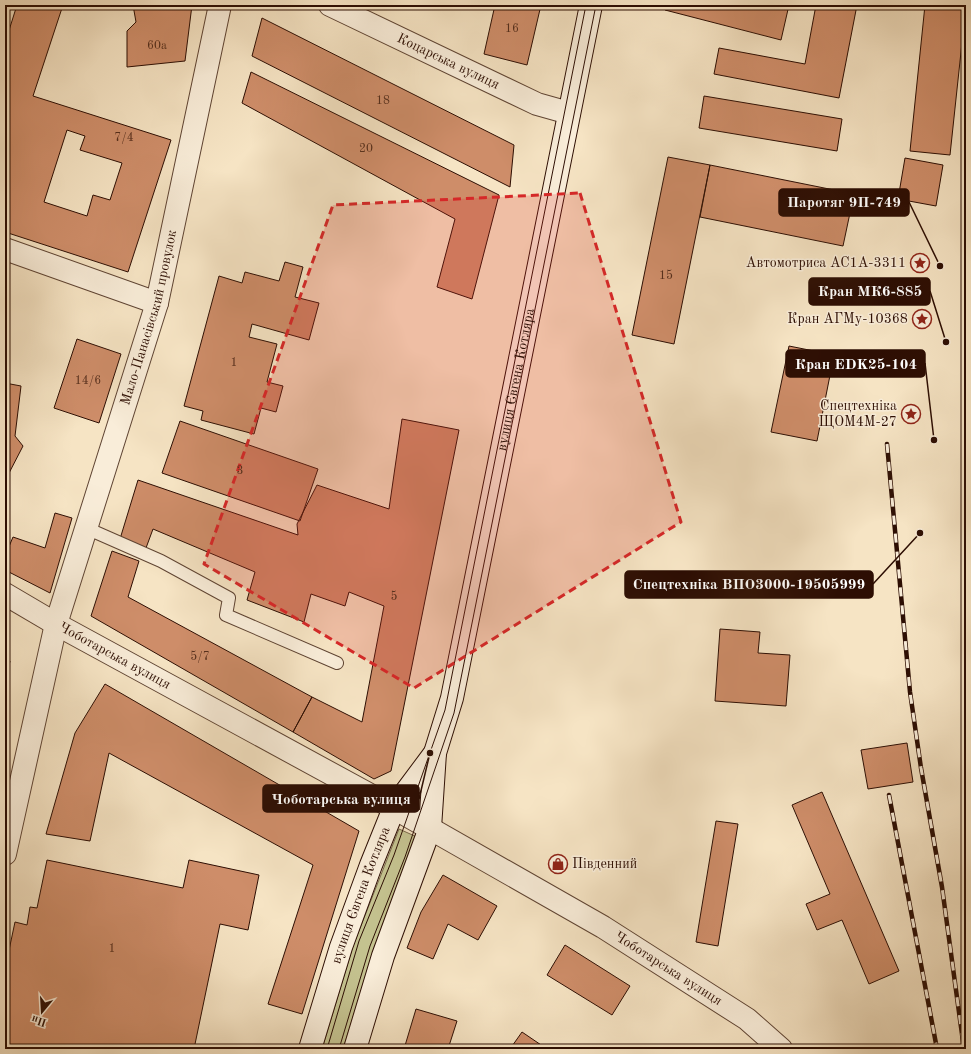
<svg xmlns="http://www.w3.org/2000/svg" width="971" height="1054" font-family="'Old Standard TT',serif">
  <rect width="100%" height="100%" fill="#f6e4c4"/>
  <filter id="stains"><feTurbulence type="fractalNoise" baseFrequency=".005" numOctaves="4"/><feColorMatrix values="0 0 0 0 .2 0 0 0 0 .09 0 0 0 0 .02 0 0 0 .5 -.17"/></filter>
  <radialGradient id="worn" r=".72"><stop offset=".6" stop-color="#630" stop-opacity="0"/><stop offset="1" stop-color="#630" stop-opacity=".3"/></radialGradient>
  <path fill="#c4c28f" stroke="#786849" d="M399 829 417 837 377 941 343 1049H322L353 946Z"/>
  <path fill="#ce8d69" stroke="#2d0e03" fill-rule="evenodd" d="M17 5H63L33 96 171 140 128 272 5 232V43ZM67 130 85 136 80 150 122 163 110 200 93 195 87 216 44 202Z
    M133 5H192L185 61 127 67V31L136 22Z
    M495 5H541L527 65 484 54Z
    M666 5H789L781 40 665 10Z
    M816 5H857L839 98 714 74 719 48 805 64Z
    M925 5H966L950 155 910 151Z
    M262 18 514 145 510 187 252 56Z
    M251 72 499 195 472 299 437 287 455 219 242 103Z
    M704 96 842 119 837 151 699 128Z
    M668 157 710 165 674 344 632 335Z
    M905 158 943 165 936 206 898 199Z
    M710 165 854 194 843 246 700 217Z
    M285 262 303 267 295 297 319 303 309 340 252 324 249 337 277 344 267 382 283 386 276 412 261 408 254 434 201 420 203 411 184 406 219 276 242 283 245 272 279 281Z
    M77 339 121 354 99 423 54 408Z
    M789 346 834 355 817 441 771 432Z
    M5 383 21 386 15 436 23 446 8 475 5 474Z
    M402 419 459 430 391 771 374 779 293 732 312 697 362 722 384 606 349 592 345 606 311 594 304 622 247 600 255 572 153 529 146 548 120 539 138 480 298 535 297 524 317 485 389 509Z
    M180 421 318 469 300 521 162 473Z
    M55 513 72 518 50 593 5 570V556L13 537 45 548Z
    M112 551 139 561 128 597 312 697 293 732 91 616Z
    M720 629 760 632 758 653 790 655 786 706 715 701Z
    M5 660 10 661 5 682Z
    M105 684 359 831 302 1014 268 1004 313 865 109 753 90 841 46 834 75 733Z
    M907 743 913 782 868 789 861 750Z
    M822 792 899 971 869 984 842 920 817 930 806 904 830 894 792 805Z
    M716 821 738 824 718 946 696 942Z
    M47 860 183 888 189 860 259 875 248 930 220 924 194 1049H5V969L15 922 27 925 30 907 37 908Z
    M443 875 497 906 478 940 448 924 433 959 407 948 421 912Z
    M565 945 630 986 612 1015 547 975Z
    M416 1009 457 1021 448 1049H404Z
    M522 1032 547 1049H510Z"/>
  <g fill="none" stroke-linecap="round" stroke-linejoin="round">
    <defs>
      <path id="service" d="M86 528 161 561 229 598 226 615 337 663"/>
      <g id="minor">
        <path d="M5 249 157 303"/>
        <path id="s1" d="M5 594 56 624 394 808 603 927 747 1019 781 1049"/>
        <path id="s2" d="M5 854 56 624 157 303 220 5"/>
      </g>
      <g id="tertiary">
        <path id="s3" d="M330 5 537 104 569 113"/>
      </g>
      <g id="secondary">
        <path id="s4" d="M310 1049 341 947 371 865 394 808 435 753"/>
        <path id="s5" d="M355 1049 383 956 430 828 435 753 452 698 591 5"/>
      </g>
    </defs>
    <use href="#service" stroke="#5f4433" stroke-width="14"/>
    <use href="#minor" stroke="#5f4433" stroke-width="24"/>
    <use href="#tertiary" stroke="#5f4433" stroke-width="24"/>
    <use href="#secondary" stroke="#2d0e03" stroke-width="24"/>
    <use href="#service" stroke="#f9edd9" stroke-width="12"/>
    <use href="#minor" stroke="#f9edd9" stroke-width="22"/>
    <use href="#tertiary" stroke="#f9edd9" stroke-width="22"/>
    <use href="#secondary" stroke="#f9edd9" stroke-width="22"/>
    <path stroke="#2d0e03" stroke-width="1" d="M327 1049 359 941 394 855 445 710 586 5
      M339 1049 370 946 405 857 454 713 596 5"/>
    <defs>
      <path id="rail" d="M887 444 910 692 921 768 942 887 964 1049
        M889 795 937 1049"/>
    </defs>
    <use href="#rail" stroke="#2d0e03" stroke-width="4.5"/>
    <use href="#rail" stroke="#f9edd9" stroke-width="3" stroke-dasharray="9" stroke-linecap="butt"/>
  </g>
  <path fill="#d62828" fill-opacity="0.2" stroke="#d62828" stroke-width="3" stroke-dasharray="8 5" stroke-linejoin="round" d="M580 193 681 522 414 688 204 564 333 205Z"/>
  <defs>
    <symbol id="sight-ring" viewBox="-11 -11 22 22"><circle r="9.5" fill="#f9edd9" stroke="#8f2418" stroke-width="1.5"/><path d="M0-6L1.8-2.2L6-1.7L2.9 1.2L3.7 5.4L0 3.3L-3.7 5.4L-2.9 1.2L-6-1.7L-1.8-2.2Z" fill="#8f2418"/></symbol>
    <symbol id="shop-ring" viewBox="-11 -11 22 22"><circle r="9.5" fill="#f9edd9" stroke="#8f2418" stroke-width="1.5"/><path d="M-5-2.5h2.3a2.7 3.5 0 0 1 5.4 0H5L5.5 6h-11ZM-1.5-2.5h3a1.5 2.3 0 0 0-3 0Z" fill="#8f2418"/></symbol>
  </defs>
  <g fill-rule="evenodd">
    <use href="#sight-ring" x="909" y="252" width="22" height="22"/>
    <use href="#sight-ring" x="911" y="308" width="22" height="22"/>
    <use href="#sight-ring" x="900" y="403" width="22" height="22"/>
    <use href="#shop-ring" x="547" y="853" width="22" height="22"/>
  </g>
  <g text-anchor="middle" dominant-baseline="central" stroke-width="3" stroke-linejoin="round" paint-order="stroke">
    <g font-size="12" fill="#552e1c">
      <text x="512" y="29">16</text>
      <text x="157" y="46">60а</text>
      <text x="383" y="101">18</text>
      <text x="124" y="138">7/4</text>
      <text x="366" y="149">20</text>
      <text x="666" y="276">15</text>
      <text x="234" y="363">1</text>
      <text x="88" y="381">14/6</text>
      <text x="240" y="471">3</text>
      <text x="394" y="597">5</text>
      <text x="200" y="657">5/7</text>
      <text x="112" y="949">1</text>
    </g>
    <g font-size="14" fill="#2d0e03" stroke="#f9edd9">
      <text stroke="none"><textPath href="#s3" startOffset="131">Коцарська вулиця</textPath></text>
      <text stroke="none"><textPath href="#s2" startOffset="556">Мало-Панасівський провулок</textPath></text>
      <text stroke="none"><textPath href="#s5" startOffset="691">вулиця Євгена Котляра</textPath></text>
      <text stroke="none"><textPath href="#s1" startOffset="126">Чоботарська вулиця</textPath></text>
      <text stroke="none"><textPath href="#s4" startOffset="162">вулиця Євгена Котляра</textPath></text>
      <text stroke="none"><textPath href="#s1" startOffset="762">Чоботарська вулиця</textPath></text>
    </g>
    <g font-size="14" fill="#2d0e03" stroke="#f9edd9" text-anchor="end">
      <text x="906" y="263">Автомотриса АС1А-3311</text>
      <text x="908" y="319">Кран АГМу-10368</text>
      <text x="897" y="406">Спецтехніка<tspan x="897" dy="16">ЩОМ4М-27</tspan></text>
      <text x="572" y="864" text-anchor="start">Південний</text>
    </g>
  </g>
  <path fill="none" stroke="#2d0e03" stroke-width="1.5" d="M940 266L909 202M946 342L930 291M934 440L925 363M920 533L873 584M430 753L419 799"/>
  <g fill="#2d0e03" stroke="#f9edd9" stroke-width="1.5">
    <circle cx="940" cy="266" r="4"/>
    <circle cx="946" cy="342" r="4"/>
    <circle cx="934" cy="440" r="4"/>
    <circle cx="920" cy="533" r="4"/>
    <circle cx="430" cy="753" r="4"/>
  </g>
  <g fill="#2d0e03" stroke="#2d0e03" stroke-width="1.5">
    <rect x="779" y="189" width="130" height="27" rx="4"/>
    <rect x="809" y="278" width="121" height="27" rx="4"/>
    <rect x="786" y="350" width="139" height="27" rx="4"/>
    <rect x="625" y="571" width="248" height="27" rx="4"/>
    <rect x="263" y="785" width="156" height="27" rx="4"/>
  </g>
  <g font-size="15" text-anchor="middle" font-weight="bold" fill="#fff">
    <text x="844" y="207">Паротяг 9П-749</text>
    <text x="870" y="296">Кран МК6-885</text>
    <text x="856" y="369">Кран EDK25-104</text>
    <text x="749" y="589">Спецтехніка ВПО3000-19505999</text>
    <text x="341" y="804">Чоботарська вулиця</text>
  </g>
  <rect width="971" height="1054" fill="none" stroke="#f6e4c4" stroke-width="20"/>
  <rect x="6" y="6" width="959" height="1042" fill="none" stroke="#2d0e03" stroke-width="2"/>
  <rect x="10" y="10" width="951" height="1034" fill="none" stroke="#2d0e03"/>
  <g transform="translate(42 1012) rotate(198)" stroke="#f9edd9" stroke-width="3" paint-order="stroke">
  <path d="M0-3L7 15L0 10L-7 15Z" fill="#2d0e03"/>
  <text y="-6" font-size="11" font-weight="bold" text-anchor="middle" fill="#2d0e03">Пн</text>
  </g>
  <rect width="100%" height="100%" filter="url(#stains)"/>
  <rect width="100%" height="100%" fill="url(#worn)"/>
</svg>
